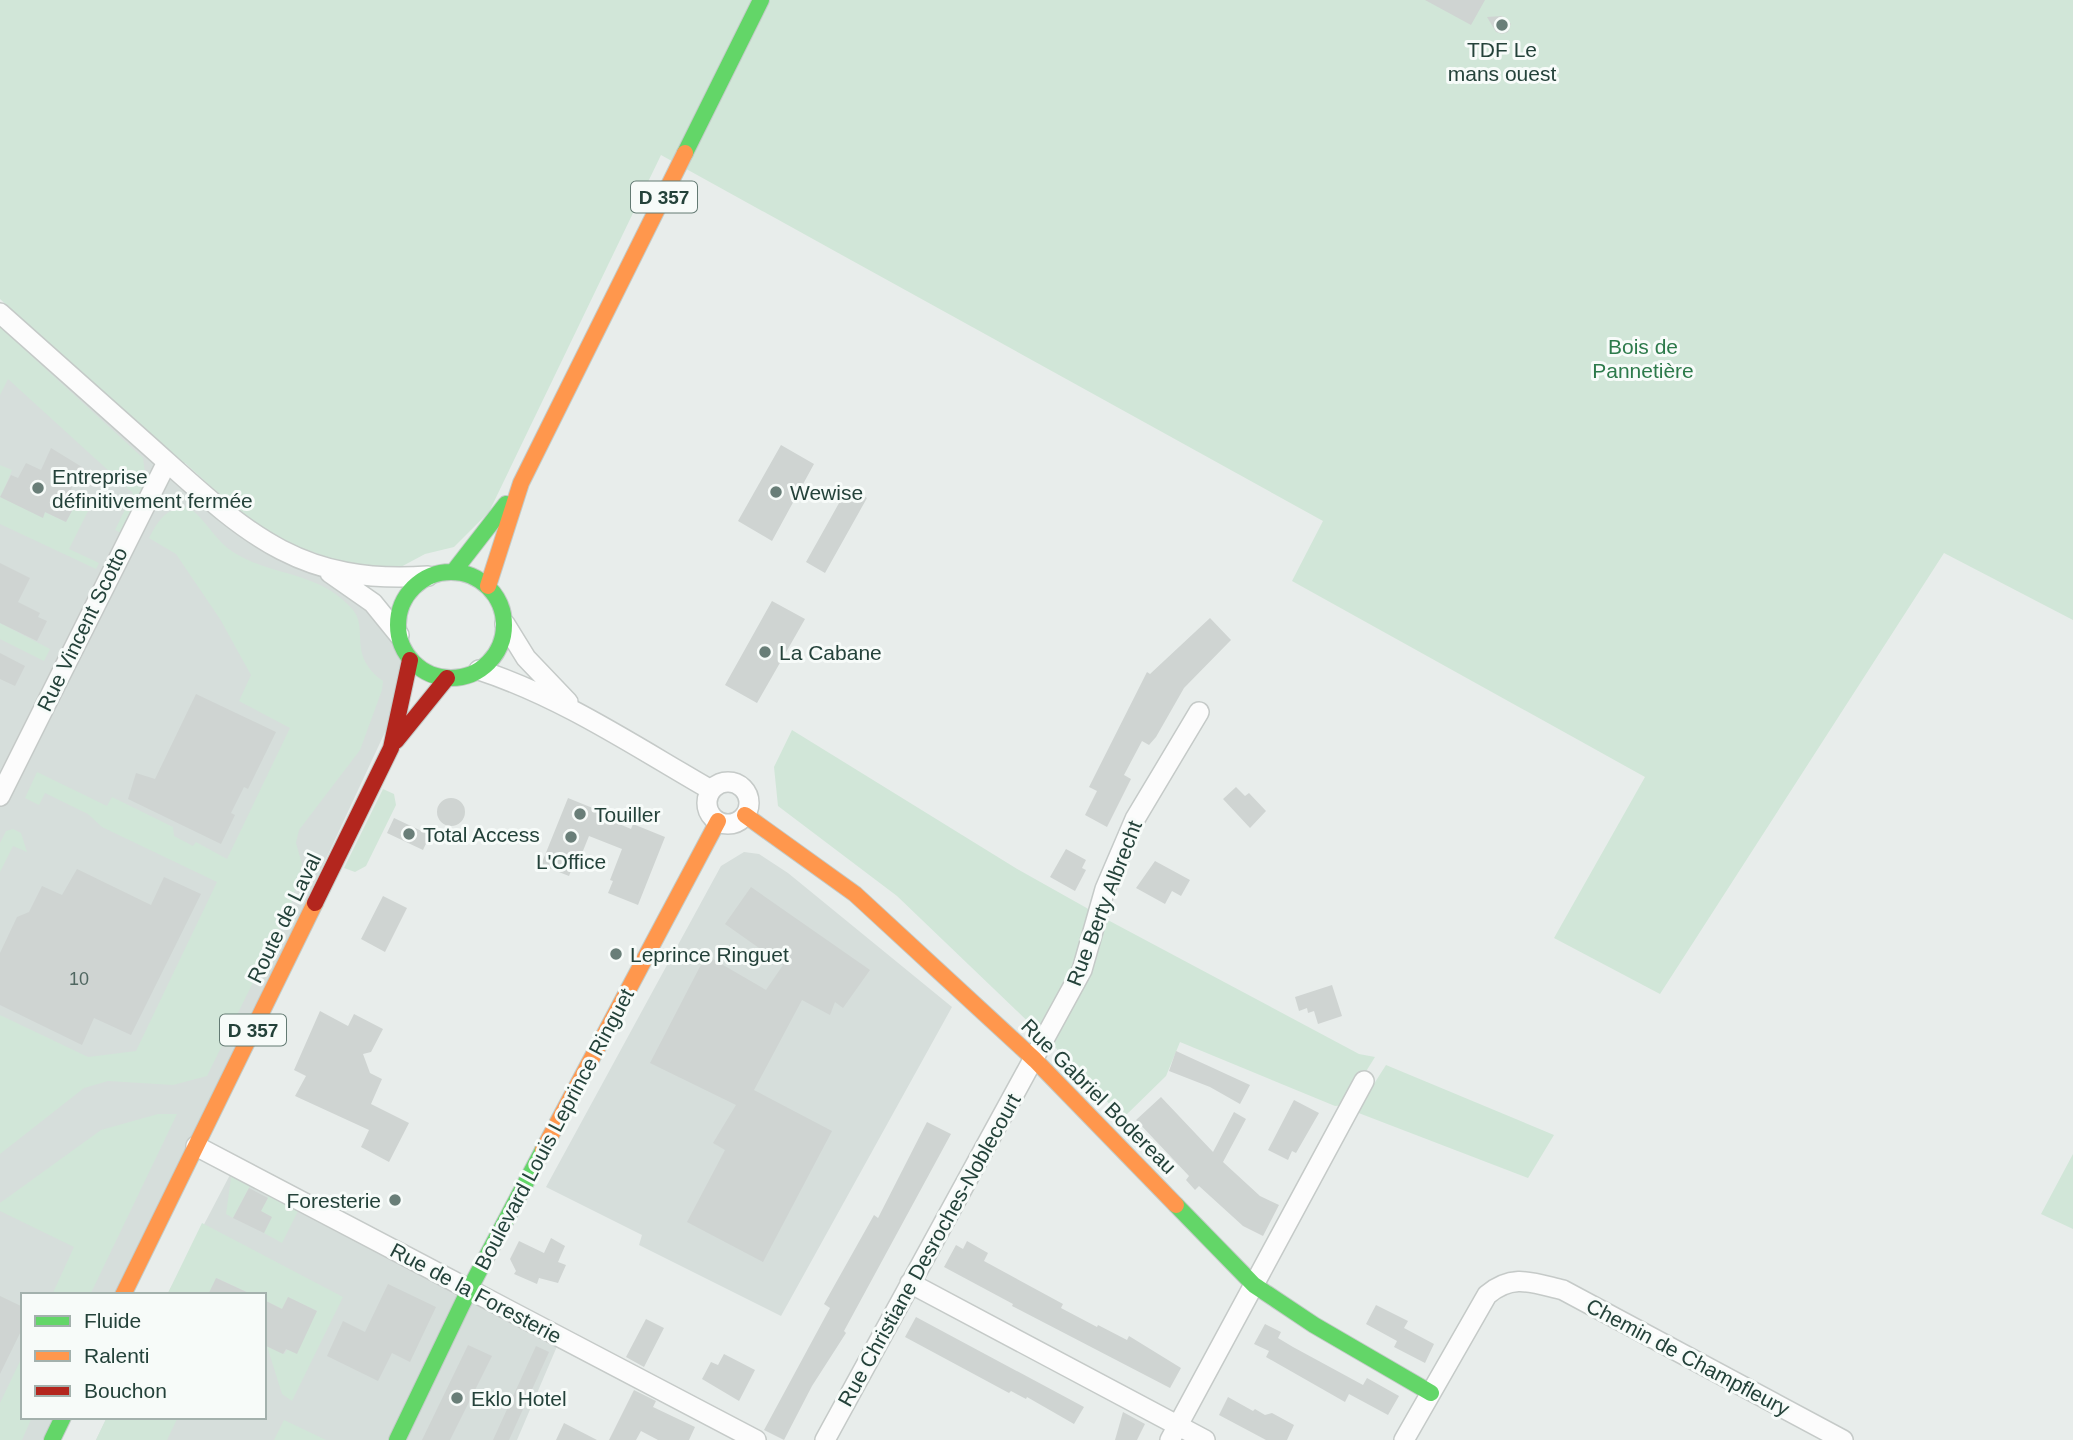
<svg xmlns="http://www.w3.org/2000/svg" width="2073" height="1440" font-family="Helvetica,sans-serif">
  <rect width="100%" height="100%" fill="#e8edeb"/>
  <path fill="#d6dedb" d="M0 313 167 462 324 568 399 635 403 648 406 687 123 1295H23V1417H63L52 1440H0Z
    M744 852 759 854 788 873 952 1007 781 1316 639 1245 642 1235 546 1187 721 866Z
    M232 1171 558 1344 517 1440H96L107 1417H264V1295H167Z"/>
  <path fill="#d1e6d8" d="M0 0H2073V620L1944 553 1660 994 1554 938 1645 777 1292 581 1323 521 661 155 489 512 454 547 425 554 397 569 356 567 281 541 215 498 218 493 185 463 181 466 0 299Z
    M0 327 143 458 146 481 121 533 115 530 133 493 8 379 0 395Z
    M0 465 12 470 1 497 43 517 45 512 66 522 76 503 89 509 69 549 99 563 96 569 0 524Z
    M188 507C206 519 215 541 233 552 272 577 320 571 353 610 369 630 347 655 383 681L382 690 360 750 299 830 296 843 302 864 291 905 207 1076 173 1085 108 1081 84 1088 0 1154V1015L88 1057 136 1051 217 882 102 827 88 814 45 793 39 805 25 798 37 772 107 806 112 797 173 827 174 836 193 846 196 842 227 859 290 728 239 701 251 675 220 619 176 554 149 538C159 519 166 508 188 507Z
    M0 623 50 649 44 661 0 639Z
    M792 730 1019 870 1092 911 1078 961 1042 1035 897 896 778 806 774 767Z
    M383 789 394 794 396 805 366 866 355 872 344 868Z
    M13 829 21 833 27 852 13 846 0 872V843L6 831Z
    M1104 918 1359 1054 1375 1057 1345 1105 1335 1106 1180 1042 1166 1076 1123 1118 1052 1044Z
    M1386 1065 1554 1135 1528 1178 1356 1112Z
    M158 1114H177L90 1295H52L74 1247 0 1211V1203L101 1130Z
    M2073 1154V1229L2041 1214Z
    M232 1171 252 1182 233 1218 226 1214Z
    M271 1192 300 1207 282 1243 264 1233 271 1217 259 1210Z
    M202 1223 343 1297 292 1401 282 1394 267 1346 284 1354 317 1311 288 1297 282 1309 264 1300V1295H253L217 1278 208 1295H167Z
    M23 1355V1417H32L22 1440H0V1403Z
    M107 1417H178L167 1440H96Z
    M284 1420 326 1440H274Z"/>
  <path fill="#cfd4d2" d="M1425 0H1485L1471 25Z
    M1502 16 1511 24 1508 32 1502 34 1496 32 1487 17Z
    M781 445 814 464 772 541 738 521Z
    M51 448 82 467 65 502 74 507 66 522 45 512 43 518 0 497 11 475 18 478 26 463 41 470Z
    M848 487 867 498 825 573 806 562Z
    M0 563 30 578 18 602 40 613 38 617 47 621 37 641 0 623Z
    M772 601 805 619 757 703 725 685Z
    M1210 618 1231 640 1184 688 1156 737 1149 745 1142 741 1124 775 1131 779 1107 827 1085 815 1097 791 1089 787 1147 672 1150 674Z
    M0 653 25 666 15 686 0 679Z
    M196 694 276 732 248 789 244 787 231 813 235 815 221 844 128 799 136 773 155 779Z
    M1236 787 1245 796 1249 793 1266 811 1250 828 1223 799Z
    M568 798 600 811 598 815 631 829 633 824 665 837 638 905 608 893 613 881 610 880 622 849 589 836 576 868 573 866 569 876 541 865Z
    M437 812a14 14 0 1 1 28 0a14 14 0 1 1-28 0Z
    M394 818 430 835 423 850 387 833Z
    M1066 849 1086 860 1082 868 1086 870 1075 891 1050 877Z
    M1155 861 1190 880 1181 896 1172 891 1165 904 1136 888Z
    M77 869 151 905 164 877 201 894 131 1035 94 1018 82 1045 0 1005V953L17 917 29 912 42 886 62 895Z
    M751 887 870 970 843 1008 835 1002 830 1015 802 1000 754 1090 832 1131 763 1262 687 1222 725 1150 713 1143 736 1105 650 1063 706 955 766 990 783 965 725 924Z
    M383 896 407 908 385 952 361 939Z
    M1332 985 1342 1016 1318 1024 1314 1011 1308 1013 1307 1008 1299 1011 1295 997Z
    M320 1011 348 1026 354 1014 383 1029 371 1052 363 1054 370 1073 382 1079 371 1104 409 1123 389 1162 361 1147 369 1130 295 1096 306 1076 294 1070Z
    M1176 1051 1250 1085 1240 1104 1210 1087 1169 1071Z
    M1161 1097 1213 1152 1234 1112 1246 1119 1223 1162 1260 1196 1279 1205 1263 1236 1243 1226 1199 1186 1195 1190 1186 1180 1189 1176 1136 1120Z
    M1294 1100 1319 1113 1296 1153 1292 1151 1288 1160 1268 1150Z
    M927 1122 951 1134 844 1331 846 1333 812 1386 784 1440 764 1430 830 1308 824 1304 874 1215 878 1218Z
    M249 1188 268 1198 261 1211 272 1217 264 1233 233 1218Z
    M551 1238 565 1246 558 1262 566 1265 558 1283 539 1278 537 1284 514 1274 516 1271 510 1259 519 1241 544 1253Z
    M967 1241 988 1253 984 1261 1063 1304 1061 1308 1097 1327 1098 1325 1127 1340 1129 1336 1181 1368 1170 1388 1012 1306 1013 1304 944 1267 956 1245 963 1249Z
    M216 1278 253 1295H208Z
    M388 1284 436 1307 410 1362 392 1353 378 1381 327 1356 343 1321 365 1332Z
    M0 1296 23 1307V1327L0 1374Z
    M288 1297 317 1311 297 1354 286 1349 283 1354 264 1345V1300L282 1309Z
    M1376 1305 1408 1321 1404 1328 1434 1344 1425 1363 1394 1347 1397 1341 1366 1324Z
    M916 1317 1084 1407 1074 1424 1027 1397 1026 1399 1011 1391 1009 1393 905 1337Z
    M646 1319 664 1328 644 1367 626 1357Z
    M1265 1324 1281 1332 1278 1338 1293 1347 1363 1385 1367 1378 1399 1396 1388 1415 1349 1394 1345 1402 1266 1357 1269 1351 1254 1344Z
    M468 1345 492 1356 450 1440H422Z
    M536 1346 549 1352 509 1440H493Z
    M724 1354 755 1370 739 1401 702 1379 711 1362 718 1365Z
    M634 1390 656 1401 653 1407 695 1427 689 1440H658L641 1431 636 1440H609Z
    M1228 1397 1253 1411 1255 1409 1265 1415 1272 1413 1294 1425 1287 1440H1266L1219 1415Z
    M1123 1412 1145 1424 1137 1440H1115Z
    M564 1423 597 1440H556Z"/>
  <g fill="none" stroke-linecap="round" stroke-linejoin="round">
    <defs>
      <path id="street" d="M0 313C49 357 98 400 147 444 240 527 294 586 428 576
        M330 573 373 603 399 635
        M505 624 526 658 568 702
        M479 670C562 697 636 747 711 790
        M707 803a21 21 0 1 1 42 0a21 21 0 1 1-42 0Z
        M0 796 167 462
        M196 1146 756 1440
        M910 1283 1205 1440
        M825 1440 1082 970 1105 889 1135 819 1199 712
        M1170 1440 1364 1081
        M1404 1440 1487 1295C1513 1273 1533 1283 1563 1290L1843 1440"/>
      <path id="fast" d="M685 153 761 0
        M454 571 506 504
        M398 625a53 53 0 1 1 106 0a53 53 0 1 1-106 0Z
        M1176 1205 1254 1285 1314 1325 1431 1393
        M52 1440 63 1417
        M397 1440 469 1290 543 1150"/>
      <path id="slow" d="M488 586 521 483 685 153
        M745 815 855 894 1035 1060 1176 1205
        M543 1150 718 821
        M123 1295 315 903"/>
      <path id="jam" d="M396 741 447 678
        M315 903 391 748 410 660"/>
    </defs>
    <use href="#street" stroke="#c5cac8" stroke-width="22"/>
    <use href="#fast" stroke="#c3cbc8" stroke-width="18"/>
    <use href="#slow" stroke="#c3cbc8" stroke-width="18"/>
    <use href="#jam" stroke="#c3cbc8" stroke-width="18"/>
    <use href="#street" stroke="#fcfcfc" stroke-width="19"/>
    <use href="#fast" stroke="#63d668" stroke-width="16"/>
    <use href="#slow" stroke="#ff974d" stroke-width="16"/>
    <use href="#jam" stroke="#b3261e" stroke-width="16"/>
  </g>
  <g fill="#697e78" stroke="#f7fbf9" stroke-width="2.5">
    <circle cx="1502" cy="25" r="7"/>
    <circle cx="38" cy="488" r="7"/>
    <circle cx="776" cy="492" r="7"/>
    <circle cx="765" cy="652" r="7"/>
    <circle cx="580" cy="814" r="7"/>
    <circle cx="409" cy="834" r="7"/>
    <circle cx="571" cy="837" r="7"/>
    <circle cx="616" cy="954" r="7"/>
    <circle cx="395" cy="1200" r="7"/>
    <circle cx="457" cy="1398" r="7"/>
  </g>
  <g text-anchor="middle" dominant-baseline="central" stroke-width="6" stroke-linejoin="round" paint-order="stroke">
    <g font-size="18" fill="#506761">
      <text x="79" y="979">10</text>
    </g>
    <g fill="#f7fbf9" stroke="#637a73" stroke-width="2">
      <rect x="631" y="181.5" width="66" height="31" rx="5"/>
      <rect x="220" y="1014.5" width="66" height="31" rx="5"/>
    </g>
    <g font-size="19" font-weight="bold" fill="#24423a">
      <text x="664" y="197">D 357</text>
      <text x="253" y="1030">D 357</text>
    </g>
    <g font-size="21" fill="#24423a" stroke="#f7fbf9" text-anchor="start">
      <text x="1502" y="49" text-anchor="middle">TDF Le<tspan x="1502" dy="24">mans ouest</tspan></text>
      <text x="52" y="476">Entreprise<tspan x="52" dy="24">définitivement fermée</tspan></text>
      <text x="790" y="492">Wewise</text>
      <text x="779" y="652">La Cabane</text>
      <text x="594" y="814">Touiller</text>
      <text x="423" y="834">Total Access</text>
      <text x="571" y="861" text-anchor="middle">L'Office</text>
      <text x="630" y="954">Leprince Ringuet</text>
      <text x="381" y="1200" text-anchor="end">Foresterie</text>
      <text x="471" y="1398">Eklo Hotel</text>
    </g>
    <g font-size="21" fill="#2d7a4b" stroke="#f7fbf9">
      <text x="1643" y="346">Bois de<tspan x="1643" dy="24">Pannetière</tspan></text>
    </g>
    <g font-size="21" fill="#24423a" stroke="#f7fbf9">
      <text transform="translate(82 629) rotate(-64)">Rue Vincent Scotto</text>
      <text transform="translate(1104 903) rotate(-69)">Rue Berty Albrecht</text>
      <text transform="translate(284 918) rotate(-64)">Route de Laval</text>
      <text transform="translate(1099 1096) rotate(45)">Rue Gabriel Bodereau</text>
      <text transform="translate(554 1129) rotate(-62)">Boulevard Louis Leprince Ringuet</text>
      <text transform="translate(929 1250) rotate(-61)">Rue Christiane Desroches-Noblecourt</text>
      <text transform="translate(476 1293) rotate(28)">Rue de la Foresterie</text>
      <text transform="translate(1688 1357) rotate(28)">Chemin de Champfleury</text>
    </g>
  </g>
  <rect x="21" y="1293" width="245" height="126" fill="#f7fbf9" stroke="#a3b1ad" stroke-width="2"/>
  <rect x="35" y="1316" width="35" height="10" fill="#63d668" stroke="#a3b1ad" stroke-width="2"/>
  <text x="84" y="1328" font-size="21" fill="#24423a">Fluide</text>
  <rect x="35" y="1351" width="35" height="10" fill="#ff974d" stroke="#a3b1ad" stroke-width="2"/>
  <text x="84" y="1363" font-size="21" fill="#24423a">Ralenti</text>
  <rect x="35" y="1386" width="35" height="10" fill="#b3261e" stroke="#a3b1ad" stroke-width="2"/>
  <text x="84" y="1398" font-size="21" fill="#24423a">Bouchon</text>
</svg>
